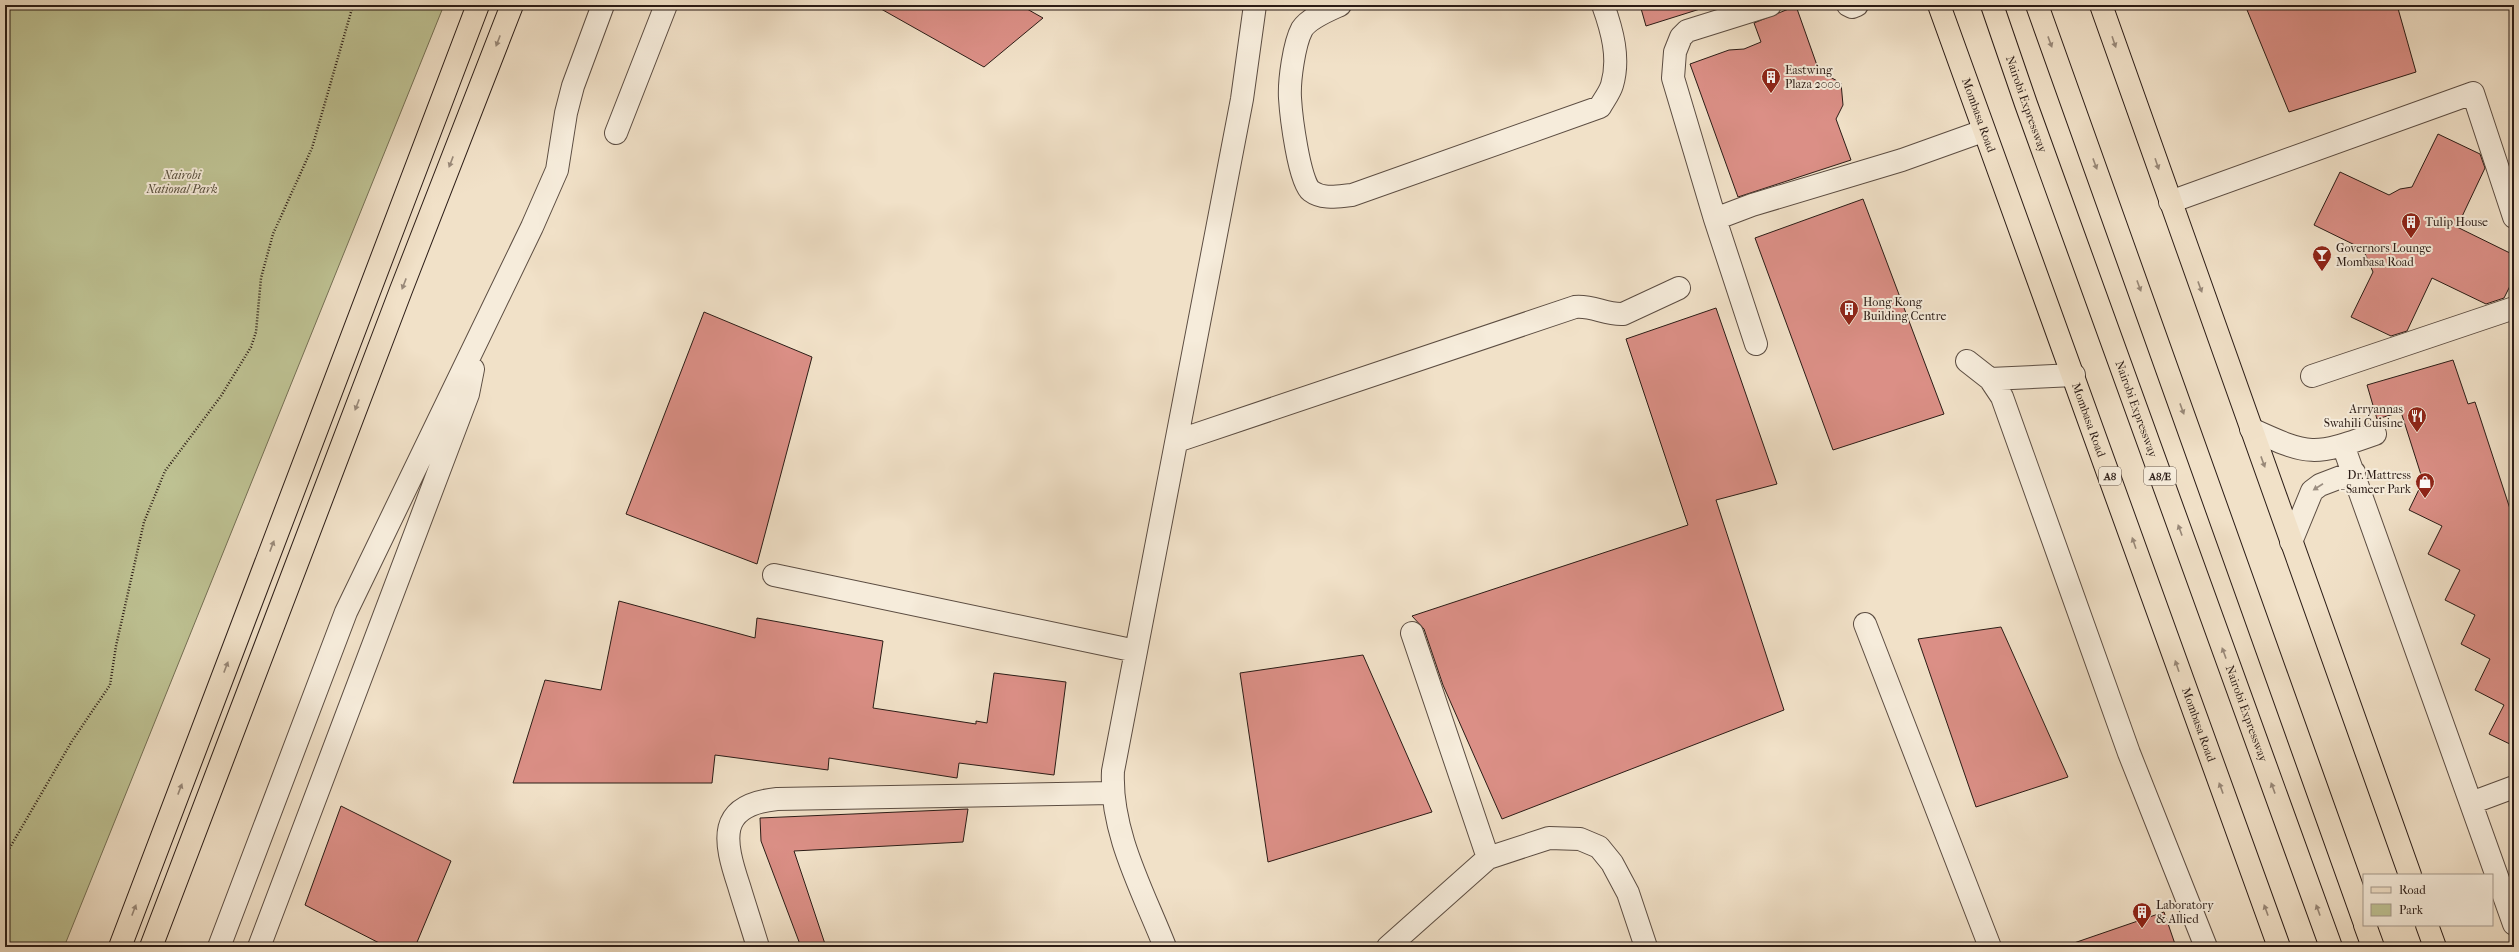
<svg xmlns="http://www.w3.org/2000/svg" width="2519" height="952" font-family="'IM FELL French Canon',serif">
  <rect width="100%" height="100%" fill="#f1e1c8"/>
  <filter id="stains"><feTurbulence type="fractalNoise" baseFrequency=".005" numOctaves="4"/><feColorMatrix values="0 0 0 0 .2 0 0 0 0 .09 0 0 0 0 .02 0 0 0 .5 -.17"/></filter>
  <radialGradient id="worn" r=".72"><stop offset=".6" stop-color="#630" stop-opacity="0"/><stop offset="1" stop-color="#630" stop-opacity=".3"/></radialGradient>
  <path fill="#bec293" stroke="#746f54" d="M5 5H444L64 947H5Z"/>
  <path fill="#db8f86" stroke="#2b1c16" d="M874 5H1020L1043 18 984 67Z
    M1640 5H1700V9L1646 26Z
    M2245 5H2397L2416 72 2289 112Z
    M1796 6 1819 71 1841 83 1843 105 1836 119 1851 160 1738 197 1690 64 1729 50 1744 49 1761 42 1754 23Z
    M2438 134 2480 154 2485 168 2457 227 2514 255V278L2504 298 2486 304 2432 278 2407 331 2391 336 2351 317 2373 272 2363 249 2314 225 2340 172 2389 195 2400 189 2412 187Z
    M1863 199 1944 414 1833 450 1755 238Z
    M1716 308 1777 484 1716 500 1784 710 1502 819 1443 685 1424 629 1412 616 1688 525 1626 339Z
    M704 312 812 357 757 564 626 514Z
    M2453 360 2468 404 2475 402 2514 521V746L2489 734 2504 705 2475 690 2490 659 2461 644 2475 615 2445 600 2460 570 2428 554 2442 526 2409 510 2423 481 2401 412 2377 419 2367 385Z
    M619 601 755 638 757 618 883 641 873 708 976 724V721L987 723 994 673 1066 682 1054 775 959 763 957 778 829 758 828 770 715 755 712 783H513L545 680 601 690Z
    M2001 627 2068 777 1976 807 1918 639Z
    M1363 655 1432 812 1268 862 1240 673Z
    M341 806 451 861 415 947H387L305 905Z
    M968 809 963 842 794 851 826 947H801L761 841 760 818Z
    M2164 912 2176 947H2071V944Z"/>
  <g fill="none" stroke-linecap="round" stroke-linejoin="round">
    <defs>
      <path id="minor" d="M1340 5C1329 10 1309 18 1302 29 1294 44 1289 81 1290 98 1291 115 1299 182 1311 191 1323 200 1339 196 1352 195L1600 107C1604 100 1610 92 1612 85 1620 58 1612 30 1603 5
        M1848 5 1852 7 1857 5
        M616 133 666 5
        M2170 202 2473 93 2514 217
        M1715 219 1673 78 1675 52 1681 37 1687 31 1770 5
        M1756 344 1715 219 1752 205 1902 160 1983 131
        M1967 361 1990 379 2074 375
        M2312 376 2514 308
        M1990 379 2002 397 2129 753 2206 947
        M2251 429C2310 456 2313 456 2375 434
        M1177 441 1575 307C1592 305 1606 315 1623 314L1679 288
        M2343 445 2514 924
        M2291 542 2312 491 2320 485 2354 472
        M774 575 1136 651
        M1865 624 1990 947
        M1412 633 1488 858
        M2471 803 2514 787
        M219 947 346 612 532 227 557 170 566 113 573 86 603 5
        M259 947 468 394 473 369
        M758 947C752 927 745 906 739 886 724 841 716 805 777 799L1112 793
        M1165 947C1143 891 1110 832 1113 771L1242 99 1255 5
        M1388 947 1488 858 1549 838 1580 839 1599 847 1612 863 1628 893 1646 947"/>
      <path id="major" d="M120 947 478 5
        M151 947 401 290 512 5"/>
      <g id="highway">
        <path id="s1" d="M1939 5 2279 947"/>
        <path id="s2" d="M1992 5 2026 104 2331 947"/>
        <path d="M2037 5 2364 921"/>
        <path d="M2101 5 2410 875"/>
        <path d="M2365 925 2373 947"/>
        <path d="M2427 925 2435 947"/>
      </g>
    </defs>
    <use href="#minor" stroke="#5c4d42" stroke-width="24"/>
    <use href="#major" stroke="#2b1c16" stroke-width="24"/>
    <use href="#highway" stroke="#2b1c16" stroke-width="24"/>
    <path stroke="#2b1c16" stroke-width="2.5" stroke-dasharray="1 2" stroke-linecap="butt" d="M5 856 72 741 110 685 116 646 144 522 165 471 221 396 251 347 256 332 261 278 273 234 312 148 353 5"/>
    <use href="#minor" stroke="#f6ecdb" stroke-width="22"/>
    <use href="#major" stroke="#f1e1c8" stroke-width="22"/>
    <use href="#highway" stroke="#f1e1c8" stroke-width="22"/>
  </g>
  <defs><path id="oneway-solid" d="M-6-.8H1V-3.2L6.5 0L1 3.2V.8H-6Z"/></defs>
  <g fill="#988878">
    <use href="#oneway-solid" transform="translate(498 41) rotate(111)"/>
    <use href="#oneway-solid" transform="translate(2050 42) rotate(70)"/>
    <use href="#oneway-solid" transform="translate(2114 42) rotate(71)"/>
    <use href="#oneway-solid" transform="translate(451 162) rotate(111)"/>
    <use href="#oneway-solid" transform="translate(2095 164) rotate(70)"/>
    <use href="#oneway-solid" transform="translate(2157 164) rotate(71)"/>
    <use href="#oneway-solid" transform="translate(404 284) rotate(111)"/>
    <use href="#oneway-solid" transform="translate(2139 286) rotate(70)"/>
    <use href="#oneway-solid" transform="translate(2200 287) rotate(70)"/>
    <use href="#oneway-solid" transform="translate(357 405) rotate(111)"/>
    <use href="#oneway-solid" transform="translate(2182 409) rotate(70)"/>
    <use href="#oneway-solid" transform="translate(2263 462) rotate(70)"/>
    <use href="#oneway-solid" transform="translate(2180 530) rotate(-110)"/>
    <use href="#oneway-solid" transform="translate(2134 543) rotate(-109)"/>
    <use href="#oneway-solid" transform="translate(272 546) rotate(-69)"/>
    <use href="#oneway-solid" transform="translate(2224 653) rotate(-110)"/>
    <use href="#oneway-solid" transform="translate(2177 666) rotate(-109)"/>
    <use href="#oneway-solid" transform="translate(226 667) rotate(-69)"/>
    <use href="#oneway-solid" transform="translate(2221 788) rotate(-110)"/>
    <use href="#oneway-solid" transform="translate(2273 788) rotate(-110)"/>
    <use href="#oneway-solid" transform="translate(180 789) rotate(-69)"/>
    <use href="#oneway-solid" transform="translate(134 910) rotate(-69)"/>
    <use href="#oneway-solid" transform="translate(2266 910) rotate(-110)"/>
    <use href="#oneway-solid" transform="translate(2318 910) rotate(-110)"/>
  </g>
  <use fill="#9b8e82" href="#oneway-solid" transform="translate(2318 487) rotate(147)"/>
  <defs>
    <symbol id="building-pin" viewBox="-11 -11 22 30"><path d="M0 17L-7.5 6A9.5 9.5 0 1 1 7.5 6Z" fill="#8f2418" stroke="#f6ecdb"/><path d="M-4-6H4V6H1V3H-1V6H-4ZM-2.5-4.3h1.7v1.8h-1.7ZM.8-4.3h1.7v1.8H.8ZM-2.5-1h1.7V.8h-1.7ZM.8-1h1.7V.8H.8Z" fill="#fff"/></symbol>
    <symbol id="bar-pin" viewBox="-11 -11 22 30"><path d="M0 17L-7.5 6A9.5 9.5 0 1 1 7.5 6Z" fill="#8f2418" stroke="#f6ecdb"/><path d="M-6-5H6L.8 .8V4.5H3.5V6h-7V4.5H-.8V.8Z" fill="#fff"/></symbol>
    <symbol id="restaurant-pin" viewBox="-11 -11 22 30"><path d="M0 17L-7.5 6A9.5 9.5 0 1 1 7.5 6Z" fill="#8f2418" stroke="#f6ecdb"/><path d="M-5-6h1v4h1v-4h1v4h1v-4h1v5L-1.5 .5V6h-2V.5L-5-1ZM5-6V6H3V1.5H1.5Q1.5-4 5-6Z" fill="#fff"/></symbol>
    <symbol id="shop-pin" viewBox="-11 -11 22 30"><path d="M0 17L-7.5 6A9.5 9.5 0 1 1 7.5 6Z" fill="#8f2418" stroke="#f6ecdb"/><path d="M-5-2.5h2.3a2.7 3.5 0 0 1 5.4 0H5L5.5 6h-11ZM-1.5-2.5h3a1.5 2.3 0 0 0-3 0Z" fill="#fff"/></symbol>
  </defs>
  <g fill-rule="evenodd">
    <use href="#building-pin" x="1760" y="66" width="22" height="30"/>
    <use href="#building-pin" x="2400" y="211" width="22" height="30"/>
    <use href="#bar-pin" x="2311" y="244" width="22" height="30"/>
    <use href="#building-pin" x="1838" y="298" width="22" height="30"/>
    <use href="#restaurant-pin" x="2406" y="405" width="22" height="30"/>
    <use href="#shop-pin" x="2414" y="471" width="22" height="30"/>
    <use href="#building-pin" x="2131" y="901" width="22" height="30"/>
  </g>
  <g text-anchor="middle" dominant-baseline="central" stroke-width="4" stroke-linejoin="round" paint-order="stroke">
    <g fill="#f6ecdb" stroke="#685a51" stroke-width="1">
      <rect x="2099" y="467" width="22" height="18" rx="3"/>
      <rect x="2144" y="467" width="32" height="18" rx="3"/>
    </g>
    <g font-size="11" font-weight="bold" fill="#2b1c16">
      <text x="2110" y="476">A8</text>
      <text x="2160" y="476">A8/E</text>
    </g>
    <g font-size="12" fill="#2b1c16" stroke="#f6ecdb" text-anchor="start">
      <text x="1785" y="70">Eastwing<tspan x="1785" dy="14">Plaza 2000</tspan></text>
      <text x="2425" y="222">Tulip House</text>
      <text x="2336" y="248">Governors Lounge<tspan x="2336" dy="14">Mombasa Road</tspan></text>
      <text x="1863" y="302">Hong Kong<tspan x="1863" dy="14">Building Centre</tspan></text>
      <text x="2403" y="409" text-anchor="end">Arryannas<tspan x="2403" dy="14">Swahili Cuisine</tspan></text>
      <text x="2411" y="475" text-anchor="end">Dr. Mattress<tspan x="2411" dy="14">- Sameer Park</tspan></text>
      <text x="2156" y="905">Laboratory<tspan x="2156" dy="14">&amp; Allied</tspan></text>
    </g>
    <g font-size="12" fill="#2b1c16" stroke="#f6ecdb">
      <text stroke="none"><textPath href="#s2" startOffset="105">Nairobi Expressway</textPath></text>
      <text stroke="none"><textPath href="#s1" startOffset="117">Mombasa Road</textPath></text>
      <text stroke="none"><textPath href="#s2" startOffset="429">Nairobi Expressway</textPath></text>
      <text stroke="none"><textPath href="#s1" startOffset="441">Mombasa Road</textPath></text>
      <text stroke="none"><textPath href="#s2" startOffset="753">Nairobi Expressway</textPath></text>
      <text stroke="none"><textPath href="#s1" startOffset="765">Mombasa Road</textPath></text>
    </g>
    <g font-size="12" font-style="italic" fill="#574e3c" stroke="#f6ecdb">
      <text x="182" y="175">Nairobi<tspan x="182" dy="14">National Park</tspan></text>
    </g>
  </g>
  <rect width="2519" height="952" fill="none" stroke="#f1e1c8" stroke-width="20"/>
  <rect x="6" y="6" width="2507" height="940" fill="none" stroke="#2b1c16" stroke-width="2"/>
  <rect x="10" y="10" width="2499" height="932" fill="none" stroke="#2b1c16"/>
  <rect x="2363" y="874" width="130" height="52" fill="#f6ecdb" stroke="#a5998c"/>
  <rect x="2371" y="887" width="20" height="6" fill="#f1e1c8" stroke="#a5998c"/>
  <text x="2399" y="894" font-size="12" fill="#2b1c16">Road</text>
  <rect x="2371" y="904" width="20" height="12" fill="#bec293" stroke="#a5998c"/>
  <text x="2399" y="914" font-size="12" fill="#2b1c16">Park</text>
  <rect width="100%" height="100%" filter="url(#stains)"/>
  <rect width="100%" height="100%" fill="url(#worn)"/>
</svg>
